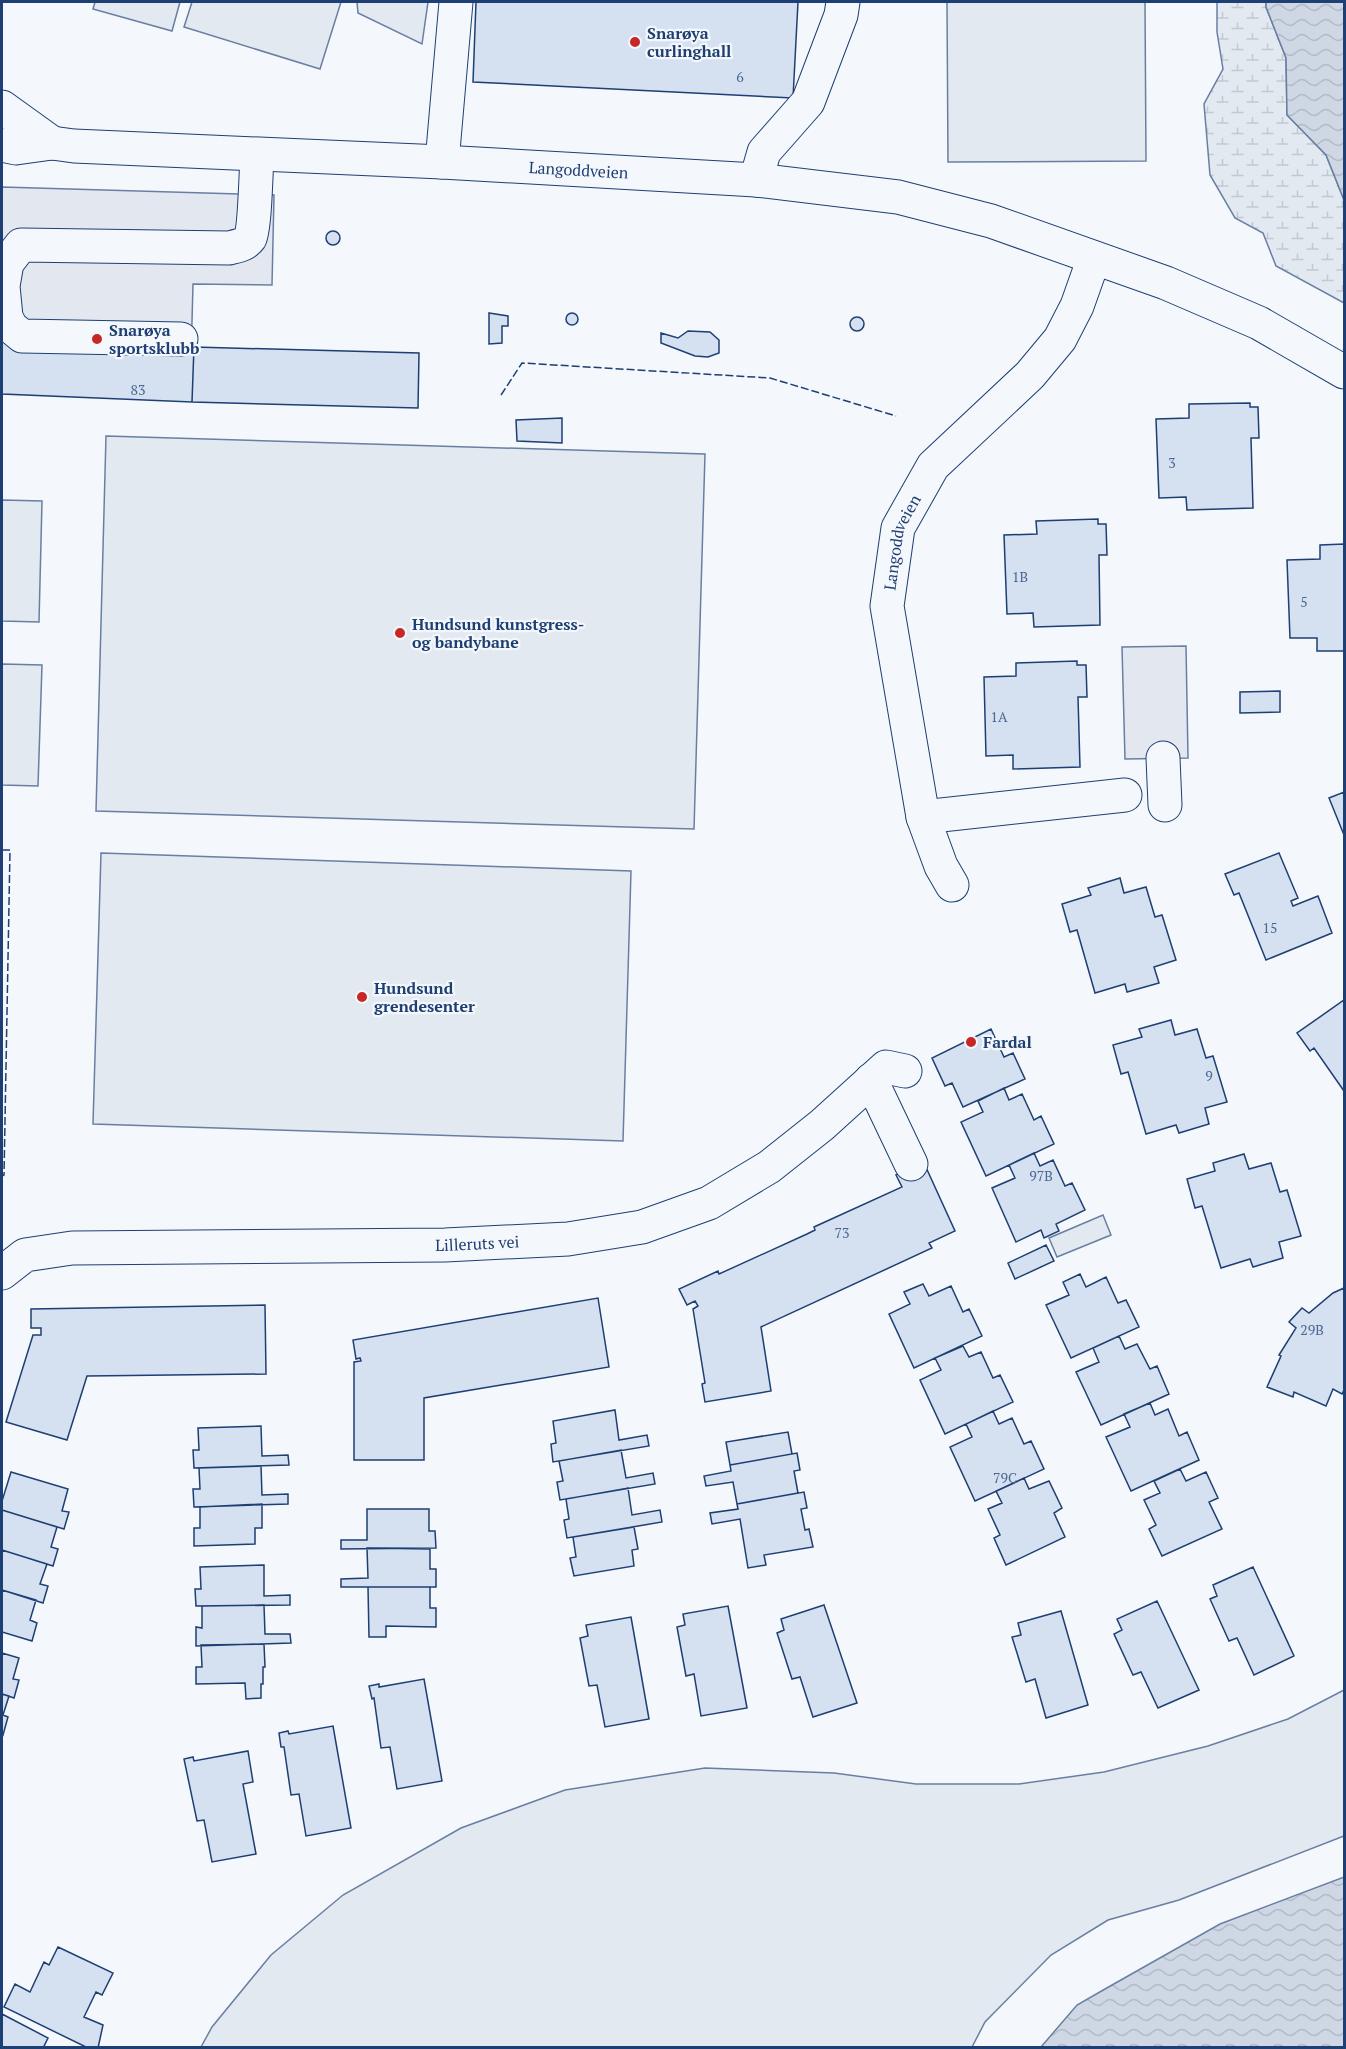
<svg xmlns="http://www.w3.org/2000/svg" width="1346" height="2049" font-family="'PT Serif',serif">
  <defs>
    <pattern id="wetland-marsh" width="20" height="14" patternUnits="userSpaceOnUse" patternTransform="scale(1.5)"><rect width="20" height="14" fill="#e3e9f0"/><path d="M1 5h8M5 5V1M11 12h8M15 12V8" fill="none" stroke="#c2c9d1"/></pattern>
    <pattern id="water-waves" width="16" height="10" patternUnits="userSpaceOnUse" patternTransform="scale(1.5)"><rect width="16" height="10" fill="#cfd7e4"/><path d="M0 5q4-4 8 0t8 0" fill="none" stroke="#b1bac7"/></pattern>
  </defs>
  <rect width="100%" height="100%" fill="#f4f7fb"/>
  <path fill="url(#wetland-marsh)" stroke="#687fa3" stroke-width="1.5" d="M1217 2H1266V7L1286 58 1287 115 1326 155 1344 200V303L1276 266 1263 233 1235 218 1210 175 1204 104 1223 69 1217 32Z"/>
  <path fill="#e3e9f0" stroke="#687fa3" stroke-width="1.5" d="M95 2H180L172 31 93 9Z
    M192 2H341L320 69 184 27Z
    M357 2H428L422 44 358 13Z
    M947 2H1145L1146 161 948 162Z
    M106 436 705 454 694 829 96 811Z
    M2 500 42 501 39 622 2 621Z
    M2 664 42 665 38 786 2 785Z
    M101 853 631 871 623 1141 93 1124Z
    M1103 1215 1111 1235 1057 1257 1049 1238Z
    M1344 1690V1836L1179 1900 1108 1920 1051 1955 985 2022 972 2047H201L212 2027 271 1955 343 1895 461 1828 565 1790 705 1768 834 1773 916 1784H1019L1104 1772 1208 1746 1288 1719Z"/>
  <path fill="#e3e8f0" stroke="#687fa3" stroke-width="1.5" d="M2 187 274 195 272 285 193 284 190 397 2 392Z
    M1186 646 1188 758 1125 759 1122 647Z"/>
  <path fill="url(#water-waves)" stroke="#687fa3" stroke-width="1.5" d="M1266 2H1344V200L1326 155 1287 115 1286 58 1266 7Z
    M1344 1877V2047H1041L1077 2005 1105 1989 1220 1924Z"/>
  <path fill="#d5e0f0" stroke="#1d3f73" stroke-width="1.5" d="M476 2H798L793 98 473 82Z
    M326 238a7 7 0 1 1 14 0a7 7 0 1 1-14 0Z
    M566 319a6 6 0 1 1 12 0a6 6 0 1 1-12 0Z
    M489 313 508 316V326H502V343L489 344Z
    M850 324a7 7 0 1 1 14 0a7 7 0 1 1-14 0Z
    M688 331 710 332 719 340V353L708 357 695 356 661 343V333L678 338Z
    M2 339 194 347 192 402 2 394Z
    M194 347 419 353 418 408 192 402Z
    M1250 403V407H1258L1259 438H1251L1253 508 1187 510 1186 497 1159 498 1156 419 1189 418V404Z
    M562 418V443L517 441 516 420Z
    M1098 519V524H1106L1107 555H1099L1100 625 1034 627 1033 613 1007 614 1004 535 1037 534 1036 521Z
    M1344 544V651H1317V638H1290L1287 560 1320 559V545Z
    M1077 661V665H1086L1087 697H1078L1080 767 1013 769V755L986 756 984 677 1016 676V663Z
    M1280 691V712L1240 713V692Z
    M1344 792V835L1329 798Z
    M1279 853 1298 898 1291 901 1293 906 1318 896 1332 933 1266 960 1239 893 1234 895 1225 874Z
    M1120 878 1124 893 1146 887 1155 917 1162 915 1176 960 1154 967 1159 983 1127 992 1125 984 1095 993 1077 930 1070 932 1062 904 1091 895 1088 888Z
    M1344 1000V1091L1314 1048 1310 1051 1297 1033Z
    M1171 1020 1175 1035 1197 1029 1206 1058 1213 1056 1227 1102 1205 1108 1209 1124 1179 1133 1176 1125 1146 1134 1128 1072 1121 1074 1113 1045 1142 1037 1139 1029Z
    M991 1029 1004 1057 1013 1053 1025 1079 963 1107 952 1083 945 1086 932 1058Z
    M1004 1088 1009 1100 1022 1094 1034 1120 1041 1116 1054 1144 986 1176 961 1122 983 1112 978 1101Z
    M1034 1153 1040 1166 1053 1160 1065 1186 1072 1183 1085 1210 1056 1224 1059 1231 1044 1238 1041 1230 1016 1242 992 1188 1015 1178 1009 1165Z
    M1244 1154 1249 1169 1271 1163 1280 1192 1287 1190 1301 1236 1279 1242 1283 1258 1253 1267 1250 1259 1221 1268 1202 1206 1195 1208 1187 1179 1215 1171 1213 1163Z
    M924 1163 955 1231 929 1243 932 1248 761 1327 771 1391 705 1402 702 1384 705 1383 693 1309 698 1306 695 1301 687 1305 679 1289 718 1271 719 1274 807 1234 815 1230 814 1227 902 1187 896 1175Z
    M1046 1245 1054 1261 1015 1279 1008 1263Z
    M1080 1274 1086 1287 1106 1277 1118 1303 1126 1300 1139 1327 1071 1358 1046 1305 1069 1295 1063 1282Z
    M923 1284 929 1296 951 1286 963 1312 969 1309 982 1336 914 1368 889 1314 910 1304 904 1292Z
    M1344 1288V1390L1342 1394 1333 1389 1326 1406 1294 1392 1293 1397 1267 1387 1281 1356 1279 1355 1296 1328 1289 1322 1302 1308 1309 1313 1333 1293Z
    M598 1298 609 1367 424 1398V1460H354V1362L361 1361 360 1358 356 1359 353 1340Z
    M265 1305 266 1374 87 1376 67 1440 6 1422 33 1335H41V1328H31V1309Z
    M1119 1336 1125 1349 1137 1344 1150 1369 1157 1366 1169 1394 1101 1425 1076 1372 1099 1362 1093 1348Z
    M963 1346 969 1357 981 1352 993 1378 1000 1375 1013 1402 945 1434 920 1380 941 1370 935 1358Z
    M1150 1403 1155 1415 1168 1409 1179 1436 1187 1432 1199 1460 1131 1491 1106 1437 1130 1427 1124 1414Z
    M615 1410 619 1440 647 1435 649 1446 553 1462 551 1444 556 1443 553 1421Z
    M993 1411 999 1424 1012 1418 1024 1444 1031 1441 1044 1469 975 1501 950 1447 972 1437 966 1424Z
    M261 1426 262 1456 288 1455 289 1465 194 1468 193 1450H199L198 1428Z
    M788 1432 792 1454 730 1465 726 1442Z
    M621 1450 626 1478 653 1473 655 1484 560 1500 557 1482 563 1481 559 1461Z
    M797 1453 800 1470 794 1471 798 1493 737 1504 733 1482 706 1486 704 1476 731 1471 730 1465Z
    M261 1466 262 1495 288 1494V1504L194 1507 193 1489H200L199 1468Z
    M1180 1469 1186 1481 1206 1472 1218 1498 1209 1502 1222 1529 1162 1556 1149 1529 1156 1525 1144 1500 1160 1493 1154 1481Z
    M11 1472 68 1489 62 1511 69 1512 64 1529 2 1510V1501Z
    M1024 1478 1029 1489 1049 1481 1062 1508 1054 1513 1065 1537 1006 1565 994 1538 1000 1535 988 1509 1002 1503 996 1491Z
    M628 1488 632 1515 660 1510 662 1522 567 1538 564 1520 569 1519 566 1499Z
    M804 1492 807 1508 801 1509 805 1530 809 1529 813 1547 764 1555 766 1565 748 1568 740 1519 712 1524 710 1513 738 1509 737 1504Z
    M262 1504V1528H255V1544L194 1546V1528H200V1507Z
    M367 1509H429V1531H435L436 1548 341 1549V1540H367Z
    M2 1510 57 1527 51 1547 58 1549 53 1566 2 1550Z
    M634 1527 638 1549 632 1550 634 1566 574 1576 570 1558 576 1557 573 1537Z
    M367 1548 430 1549V1569H436V1587H341V1579L368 1578Z
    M2 1550 47 1564 40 1584 48 1586 43 1603 2 1590Z
    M264 1565V1596L290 1595V1605L196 1606 195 1589H201L200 1567Z
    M1253 1567 1294 1656 1254 1675 1237 1638 1229 1641 1210 1599 1217 1596 1213 1585Z
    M368 1587H430V1608H436V1627L386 1626V1637H369Z
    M2 1590 36 1600 30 1620 37 1623 32 1641 2 1632Z
    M1157 1601 1199 1690 1158 1708 1141 1672 1133 1675 1114 1634 1122 1630 1117 1619Z
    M264 1605 265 1634H290L291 1643 196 1646V1627L202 1628V1606Z
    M824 1605 857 1703 813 1717 800 1677 792 1679 777 1633 784 1630 781 1619Z
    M728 1606 747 1708 701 1716 694 1674 686 1676 677 1627 685 1625 683 1614Z
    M1061 1611 1088 1705 1046 1718 1035 1679 1026 1682 1012 1637 1021 1635 1018 1623Z
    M631 1617 649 1719 605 1727 597 1685 589 1686 580 1638 588 1636 586 1625Z
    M264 1644 265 1667H263V1684H261V1698L246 1699 245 1683 196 1684V1667H202L201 1645Z
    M2 1653 19 1658 13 1679 19 1680 14 1698 2 1694Z
    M424 1679 442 1781 397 1789 390 1747 381 1748 374 1698 372 1699 369 1686 379 1684V1687Z
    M2 1694 9 1696 3 1715 8 1717 3 1735 2 1734Z
    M333 1726 351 1828 306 1836 299 1794 291 1795 284 1747H281L279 1733 288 1731 289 1734Z
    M248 1751 253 1782 243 1784 256 1854 212 1862 204 1820 197 1821 184 1759 193 1757 194 1761Z
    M58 1947 113 1973 102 1995 96 1992 84 2017 103 2025 98 2048H88L4 2007 15 1984 30 1992 44 1962 49 1965Z
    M2 2014 48 2038 43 2048H2Z"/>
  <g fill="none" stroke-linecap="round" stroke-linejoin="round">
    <defs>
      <g id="minor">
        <path d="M2 107 52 143"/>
        <path id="s1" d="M2 145 16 148 52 143 74 146 442 162 756 180 898 197 991 221 1166 283 1259 323 1344 372"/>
        <path d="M442 162 456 2"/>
        <path d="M756 180 764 152 808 102 841 15 843 2"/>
        <path d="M181 339 22 336 11 327 6 317 3 286 7 263 21 245 229 248C237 246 245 245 250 238 255 228 256 170 257 156"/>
        <path d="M1163 758 1165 805"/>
        <path d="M923 817 1125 795"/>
        <path id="s2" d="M952 885 941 866 923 817 887 606 898 528 933 466 1030 375 1060 339 1077 306 1094 258"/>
        <path d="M871 1080 911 1164"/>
        <path id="s3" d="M2 1273 25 1255 72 1248 445 1245 568 1239 642 1227 709 1203 769 1167 822 1125 886 1067 905 1071"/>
      </g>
    </defs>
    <use href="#minor" stroke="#1d3f73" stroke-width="35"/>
    <use href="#minor" stroke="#f4f7fb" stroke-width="33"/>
    <path stroke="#1d3f73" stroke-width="1.5" stroke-dasharray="8 3" stroke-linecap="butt" d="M501 395 522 363 770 378 896 416
      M2 850H10L4 1175 2 1176"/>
  </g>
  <g fill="#c62828" stroke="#f4f7fb" stroke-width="2">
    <circle cx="635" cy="42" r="6"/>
    <circle cx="97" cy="339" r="6"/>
    <circle cx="400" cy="633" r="6"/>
    <circle cx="362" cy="997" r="6"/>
    <circle cx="971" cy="1042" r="6"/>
  </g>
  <g text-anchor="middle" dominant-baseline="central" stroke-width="4.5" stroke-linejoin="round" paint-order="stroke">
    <g font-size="14" fill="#4b6792">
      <text x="740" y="76">6</text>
      <text x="138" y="389">83</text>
      <text x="1172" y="462">3</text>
      <text x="1020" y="576">1B</text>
      <text x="1304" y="601">5</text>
      <text x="999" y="716">1A</text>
      <text x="1270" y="927">15</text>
      <text x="1209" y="1075">9</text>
      <text x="1041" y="1175">97B</text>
      <text x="842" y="1232">73</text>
      <text x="1312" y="1329">29B</text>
      <text x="1005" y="1477">79C</text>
    </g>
    <g font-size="16" font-weight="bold" fill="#1d3f73" stroke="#f4f7fb" text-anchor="start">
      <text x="647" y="33">Snarøya<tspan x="647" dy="18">curlinghall</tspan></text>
      <text x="109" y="330">Snarøya<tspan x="109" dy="18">sportsklubb</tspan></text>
      <text x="412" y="624">Hundsund kunstgress-<tspan x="412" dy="18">og bandybane</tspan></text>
      <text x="374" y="988">Hundsund<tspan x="374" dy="18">grendesenter</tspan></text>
      <text x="983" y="1042">Fardal</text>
    </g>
    <g font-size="16" fill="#1d3f73" stroke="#f4f7fb">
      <text stroke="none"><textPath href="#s1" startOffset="578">Langoddveien</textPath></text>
      <text stroke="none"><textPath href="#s2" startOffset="354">Langoddveien</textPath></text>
      <text stroke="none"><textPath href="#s3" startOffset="482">Lilleruts vei</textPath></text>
    </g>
  </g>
  <rect width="1346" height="2049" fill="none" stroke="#1d3f73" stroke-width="6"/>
</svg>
